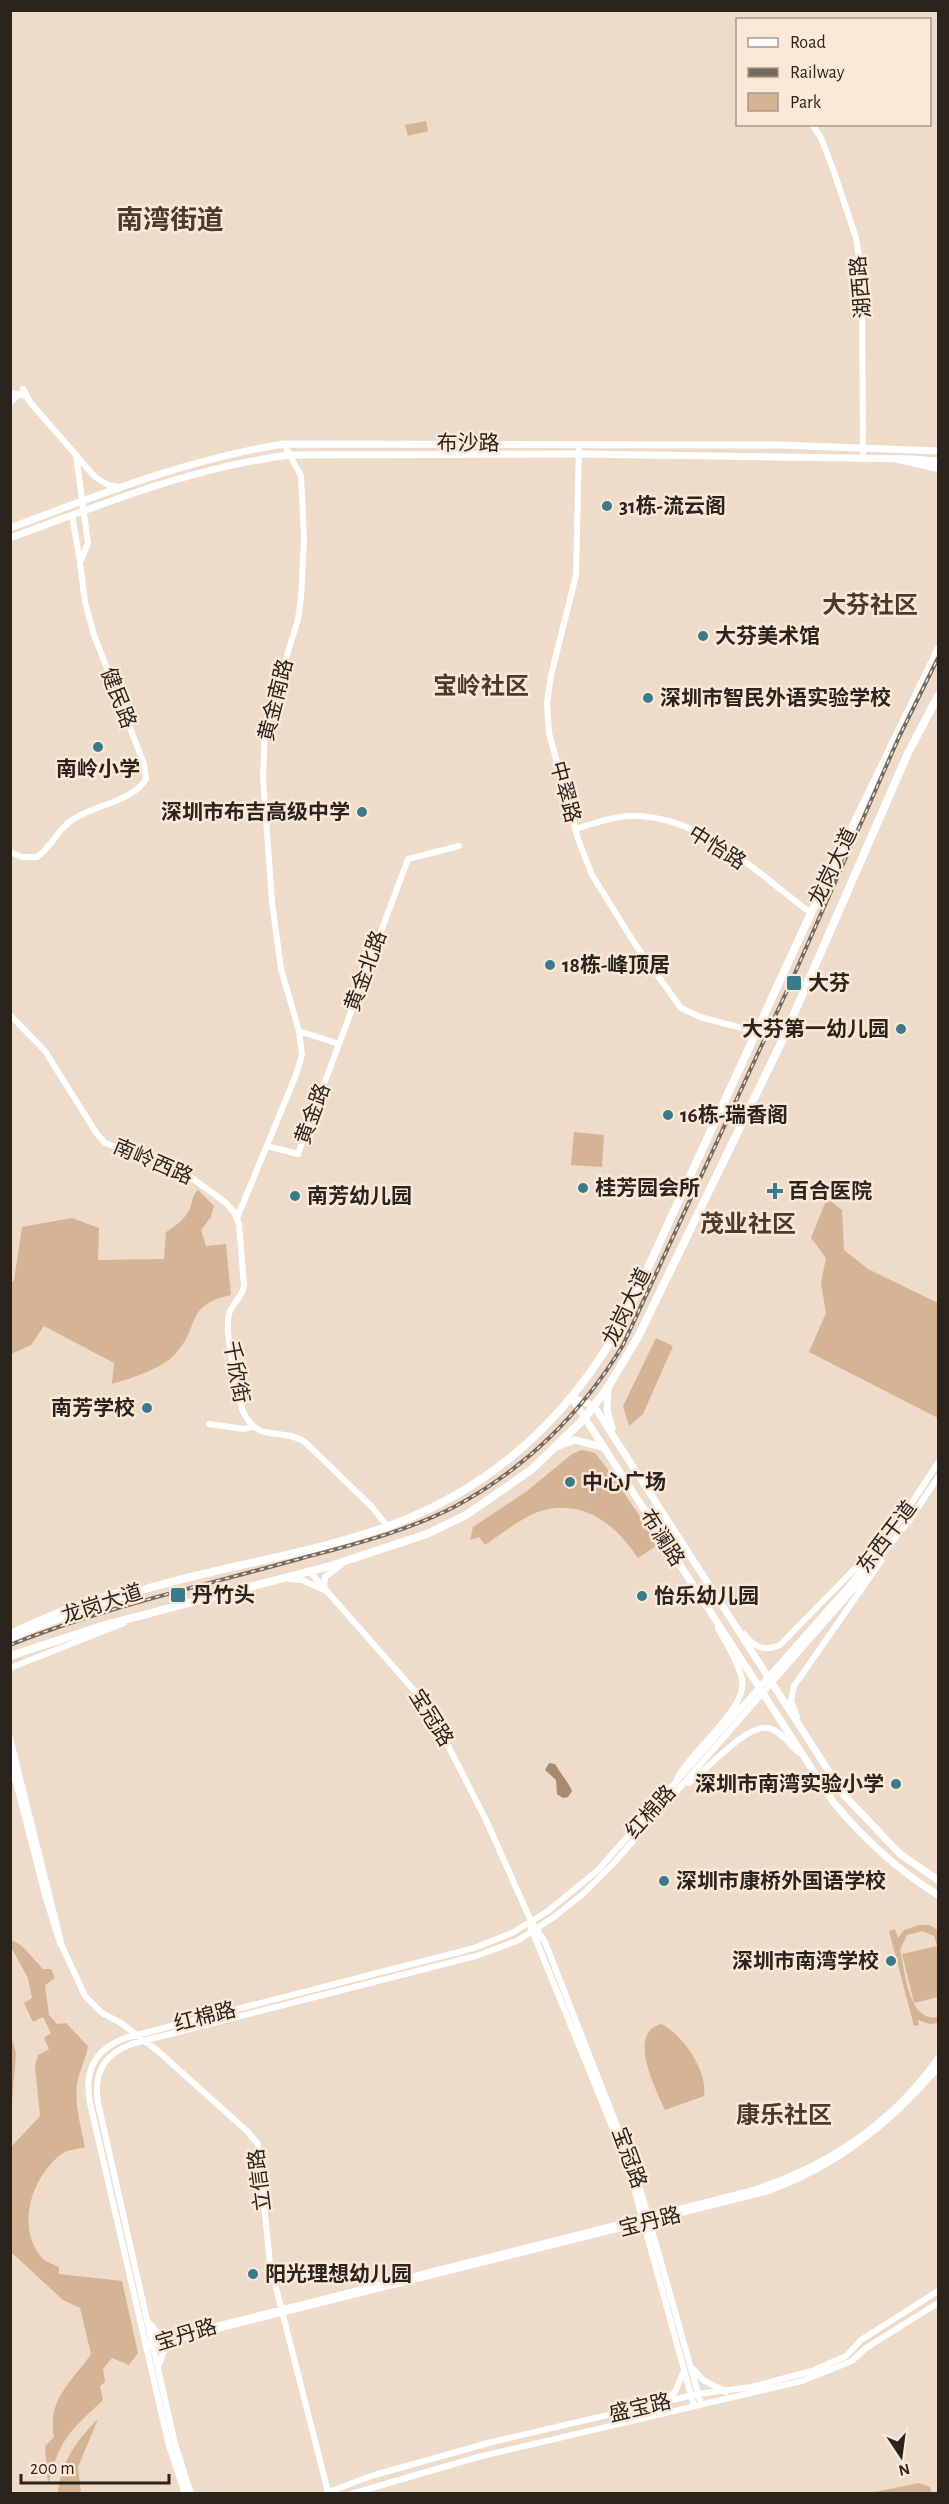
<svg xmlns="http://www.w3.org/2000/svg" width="949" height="2504" font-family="'Alegreya Sans','Noto Sans SC',sans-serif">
  <rect width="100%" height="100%" fill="#eedbc9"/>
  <path fill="#d4b495" d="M426 121 428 131 408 136 405 125Z
    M574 1132 604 1135 602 1167 571 1165Z
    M198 1190 214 1206 211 1217 201 1230 206 1246 226 1244 231 1295C184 1305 201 1326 176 1353 162 1369 132 1378 112 1384L114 1363 44 1326 31 1345 11 1354V1281H14L22 1227 72 1218 99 1228 98 1260 164 1259 166 1232C176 1225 185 1220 190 1208 193 1200 192 1196 198 1190Z
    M827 1198 842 1210 844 1250 868 1269 938 1303V1418L809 1352 826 1313 821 1283 826 1258 811 1238Z
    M656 1338 673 1346 643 1414 629 1426 623 1406Z
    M582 1450 595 1453 606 1467 659 1544 638 1558C617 1526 585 1500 545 1510 524 1515 503 1533 485 1545L479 1537 470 1540 473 1527 527 1491 572 1454Z
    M919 1925H929L938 1930V1949L934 1936 922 1931 907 1935 900 1950C905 1970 908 2023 938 2017V2023L930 2024 918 2020 919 2025 914 2026 889 1931 895 1929 898 1938 904 1930Z
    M10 1939 22 1946 43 1969H51L55 1978 45 1985 49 2015 57 2024 66 2023 88 2046C86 2058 81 2068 78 2079 73 2101 81 2126 85 2147 78 2149 68 2150 63 2153 32 2175 15 2227 42 2258 46 2262 53 2264 59 2267V2274L122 2281 138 2353 129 2365 112 2358 103 2369 105 2382 100 2386 103 2400C69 2432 60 2438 48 2485L45 2446 54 2437C47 2399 71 2383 91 2354L80 2308 63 2300 11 2252V2147L40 2116 35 2066 38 2055 49 2049 44 2038 51 2033 43 2017 33 2022 24 2003 32 1998 28 1978 11 1947Z
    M937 1946 938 1997 914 2003 902 1954Z
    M661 2024C683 2034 708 2072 704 2096L665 2110C655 2088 627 2033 661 2024Z
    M11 2037 16 2053 11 2115Z
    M98 2419 78 2467 81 2493H58C61 2462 76 2441 98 2419Z
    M919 2483 930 2487 932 2493H870Z"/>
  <path fill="#a98a6c" d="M549 1763 555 1764C559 1771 570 1785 572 1791L568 1797 563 1798 557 1794 556 1780 545 1770Z"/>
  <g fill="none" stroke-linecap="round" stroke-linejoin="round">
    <path stroke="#fff" stroke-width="6" d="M812 124 821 138 833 169 856 238 862 277 863 458
      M23 389 30 402 95 477 108 485 119 487
      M10 393 27 396
      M10 403 19 394
      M579 444 576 575 551 675 547 703 549 733 578 839 592 875 635 944 681 1008 700 1017 783 1039
      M72 515 80 562
      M575 829C592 824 610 817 629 816 699 813 758 874 811 913
      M10 852 22 857H37C53 846 59 826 77 817 97 805 134 800 146 779L144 764 94 635 85 602 80 563 88 543 76 455
      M10 1015 45 1051 97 1134 105 1143 182 1171 225 1202 234 1212 239 1224 244 1286C242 1298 232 1303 229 1314 224 1334 238 1388 242 1409 257 1445 279 1426 305 1442L372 1507 387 1526
      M299 1031 339 1044 408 859 459 846
      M267 1146 298 1154 339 1044
      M237 1218 296 1075 302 1055 299 1031 281 969 272 902 263 778 265 728 298 619 301 598 304 538 301 476 284 444
      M209 1424 244 1429 251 1427
      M310 1572 420 1697 439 1728 486 1820 531 1921 545 1942 637 2177 701 2404
      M290 1579 302 1580 324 1590 325 1577 342 1564
      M10 1633C52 1614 93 1595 139 1588
      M744 1634C754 1647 764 1652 780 1645L873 1550
      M10 1668 124 1623
      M797 1717 791 1700 794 1686 881 1561
      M10 1738 62 1946 85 1996 102 2013 121 2023 158 2051 248 2132 258 2144 270 2264 328 2492
      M10 1759 45 1895 60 1943
      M677 1779C691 1750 748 1709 742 1679 738 1661 726 1643 718 1628
      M689 1783C707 1770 747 1723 769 1728 780 1731 790 1744 798 1752
      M531 1928 627 2163 694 2406
      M149 2323 157 2332 170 2336
      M149 2343 746 2192C823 2169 892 2124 938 2058
      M149 2346 766 2192C836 2167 890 2124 938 2068
      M159 2365 163 2353 171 2343
      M693 2369 703 2380 726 2392
      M661 2402 675 2392 683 2373
      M326 2493 371 2476 492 2442 698 2394 751 2387 812 2371 846 2356 861 2340 938 2291
      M185 2494 169 2446 90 2103C84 2071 94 2050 125 2038L474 1948 512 1933 548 1911 598 1870 854 1580 903 1516 938 1463
      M191 2494 175 2444 98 2103C93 2071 105 2053 135 2043L476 1956 517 1941 554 1917 584 1893 613 1864 858 1584 909 1521 938 1477
      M351 2494 478 2457 802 2381 852 2361 866 2348 938 2303"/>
    <path stroke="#fff" stroke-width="7" d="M10 528C101 494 188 459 284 444L780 445 938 451
      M10 538C103 504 192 467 290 455L579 454 912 459 938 461
      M608 1387 607 1410 612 1428
      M572 1398 834 1803C865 1840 897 1870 938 1895
      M572 1398 594 1406 844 1795 900 1854 938 1880
      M556 1447 575 1440 602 1447"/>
    <path stroke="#fff" stroke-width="8" d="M898 459 938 468
      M10 1638C58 1618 106 1600 156 1586 233 1564 314 1553 389 1526 498 1486 576 1411 629 1309L811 913 938 650
      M10 1656 105 1625 330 1566 427 1534 466 1515 531 1470 584 1419 608 1387 638 1337 783 1039 908 753 938 696"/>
    <defs>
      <path id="rail" d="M10 1645C104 1607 202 1586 299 1559 351 1545 405 1532 454 1507 524 1470 582 1413 623 1345L791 982 899 737 938 658"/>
    </defs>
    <use href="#rail" stroke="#766a5f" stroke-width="4"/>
    <use href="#rail" stroke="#fbe8d6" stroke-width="1.5" stroke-dasharray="4.5" stroke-linecap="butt"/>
  </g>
  <g fill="#387c8c" stroke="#fbe8d6" stroke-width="2">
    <circle cx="607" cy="506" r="6"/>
    <circle cx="703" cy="636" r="6"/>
    <circle cx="648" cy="698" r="6"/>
    <circle cx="98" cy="747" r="6"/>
    <circle cx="362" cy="812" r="6"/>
    <circle cx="550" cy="965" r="6"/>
    <rect x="786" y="975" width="16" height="16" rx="3"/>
    <circle cx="901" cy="1029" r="6"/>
    <circle cx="668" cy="1115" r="6"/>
    <circle cx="583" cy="1188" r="6"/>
    <path d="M772 1182h6v6h6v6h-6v6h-6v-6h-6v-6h6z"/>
    <circle cx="295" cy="1196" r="6"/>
    <circle cx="147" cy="1408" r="6"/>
    <circle cx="570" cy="1482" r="6"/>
    <rect x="170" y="1587" width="16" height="16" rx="3"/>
    <circle cx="642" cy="1596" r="6"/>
    <circle cx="896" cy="1784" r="6"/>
    <circle cx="664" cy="1881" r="6"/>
    <circle cx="891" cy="1961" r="6"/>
    <circle cx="253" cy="2274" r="6"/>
  </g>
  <g text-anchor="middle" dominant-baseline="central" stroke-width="5" stroke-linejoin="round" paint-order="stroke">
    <g font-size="21" fill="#2b241d" stroke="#fbe8d6">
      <text transform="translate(861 287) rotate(-95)">湖西路</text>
      <text x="468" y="443">布沙路</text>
      <text transform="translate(118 698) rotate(69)">健民路</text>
      <text transform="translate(276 700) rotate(-76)">黄金南路</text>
      <text transform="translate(565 792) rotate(75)">中翠路</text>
      <text transform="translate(717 848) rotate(32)">中怡路</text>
      <text transform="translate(833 867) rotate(-64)">龙岗大道</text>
      <text transform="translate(366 971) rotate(-70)">黄金北路</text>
      <text transform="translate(313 1114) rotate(-70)">黄金路</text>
      <text transform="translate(153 1162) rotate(23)">南岭西路</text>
      <text transform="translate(627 1307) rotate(-64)">龙岗大道</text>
      <text transform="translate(236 1372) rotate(80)">千欣街</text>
      <text transform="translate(887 1537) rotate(-53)">东西干道</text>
      <text transform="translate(662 1538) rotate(57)">布澜路</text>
      <text transform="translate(102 1604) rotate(-18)">龙岗大道</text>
      <text transform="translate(431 1718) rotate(58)">宝冠路</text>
      <text transform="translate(651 1812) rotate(-48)">红棉路</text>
      <text transform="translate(205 2017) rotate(-14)">红棉路</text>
      <text transform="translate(629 2158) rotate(70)">宝冠路</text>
      <text transform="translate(260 2180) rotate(-97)">立信路</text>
      <text transform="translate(650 2222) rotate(-14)">宝丹路</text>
      <text transform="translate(186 2335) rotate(-17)">宝丹路</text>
      <text transform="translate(640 2408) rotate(-13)">盛宝路</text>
    </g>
    <g font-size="21" font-weight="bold" fill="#2b241d" stroke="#fbe8d6" text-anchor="start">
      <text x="619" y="506">31栋-流云阁</text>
      <text x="715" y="636">大芬美术馆</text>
      <text x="660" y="698">深圳市智民外语实验学校</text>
      <text x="98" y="769" text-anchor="middle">南岭小学</text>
      <text x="350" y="812" text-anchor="end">深圳市布吉高级中学</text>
      <text x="562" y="965">18栋-峰顶居</text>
      <text x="808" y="983">大芬</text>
      <text x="889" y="1029" text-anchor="end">大芬第一幼儿园</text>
      <text x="680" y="1115">16栋-瑞香阁</text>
      <text x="595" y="1188">桂芳园会所</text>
      <text x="788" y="1191">百合医院</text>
      <text x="307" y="1196">南芳幼儿园</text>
      <text x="135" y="1408" text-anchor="end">南芳学校</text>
      <text x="582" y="1482">中心广场</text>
      <text x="192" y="1595">丹竹头</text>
      <text x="654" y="1596">怡乐幼儿园</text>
      <text x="884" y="1784" text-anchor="end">深圳市南湾实验小学</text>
      <text x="676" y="1881">深圳市康桥外国语学校</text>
      <text x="879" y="1961" text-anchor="end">深圳市南湾学校</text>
      <text x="265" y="2274">阳光理想幼儿园</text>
    </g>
    <g font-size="24" font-weight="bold" fill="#4b3b2d" stroke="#fbe8d6">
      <text x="870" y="606">大芬社区</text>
      <text x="481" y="687">宝岭社区</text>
      <text x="748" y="1225">茂业社区</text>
      <text x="784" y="2116">康乐社区</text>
    </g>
    <g font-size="27" font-weight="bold" fill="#4b3b2d" stroke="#fbe8d6">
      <text x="170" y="220">南湾街道</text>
    </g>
  </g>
  <rect width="949" height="2504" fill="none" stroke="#2b241d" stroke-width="24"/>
  <rect x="736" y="18" width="195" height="108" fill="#fbe8d6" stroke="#a89a8c" stroke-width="1.5"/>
  <rect x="748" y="38" width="30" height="9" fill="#ffffff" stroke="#a89a8c" stroke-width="1.5"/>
  <text x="790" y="48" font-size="18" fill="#2b241d">Road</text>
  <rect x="748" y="68" width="30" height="9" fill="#766a5f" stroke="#a89a8c" stroke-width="1.5"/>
  <text x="790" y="78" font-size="18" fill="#2b241d">Railway</text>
  <rect x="748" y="93" width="30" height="18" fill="#d4b495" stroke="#a89a8c" stroke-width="1.5"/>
  <text x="790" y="108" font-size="18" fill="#2b241d">Park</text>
  <g transform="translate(901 2456) rotate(167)" stroke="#fbe8d6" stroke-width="4.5" paint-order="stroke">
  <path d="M0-4.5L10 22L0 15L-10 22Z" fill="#2b241d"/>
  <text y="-9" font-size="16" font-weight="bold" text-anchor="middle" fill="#2b241d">N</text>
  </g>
  <path d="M21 2474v9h148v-9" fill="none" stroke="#2b241d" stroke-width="3"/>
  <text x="30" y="2474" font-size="18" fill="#2b241d" stroke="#fbe8d6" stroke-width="4.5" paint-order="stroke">200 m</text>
</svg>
